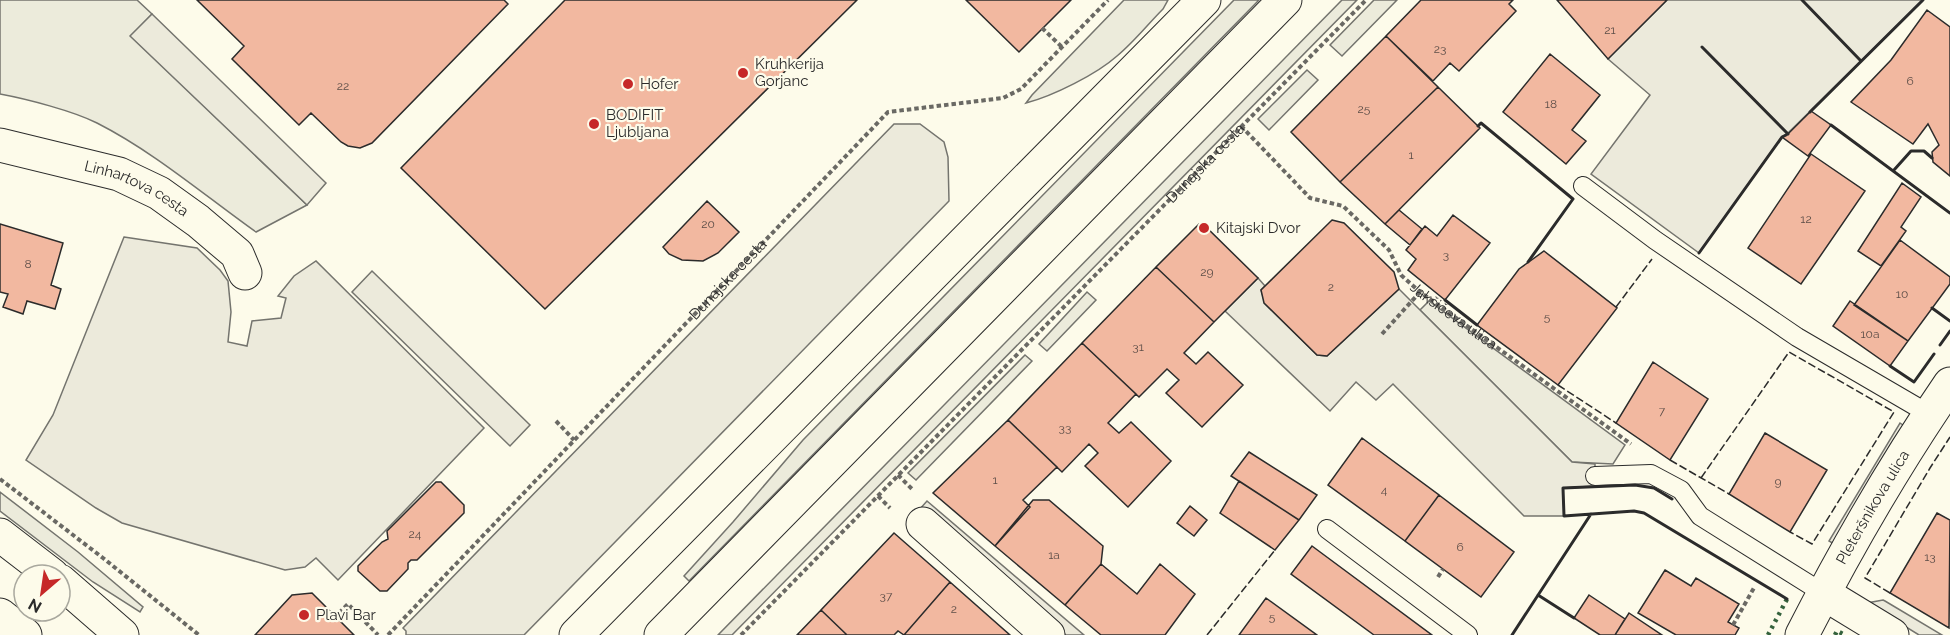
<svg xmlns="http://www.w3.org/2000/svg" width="1950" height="635" font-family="Raleway,sans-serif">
  <rect width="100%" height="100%" fill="#fdfbea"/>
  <path fill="#ecebdb" stroke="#74746e" stroke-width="1.5" d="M0 0H137L152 14 131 36 307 205 256 232C204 195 154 152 97 123 73 111 27 99 0 94Z
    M1124 0H1168L1163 9C1148 24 1134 42 1117 56 1097 74 1053 96 1026 103L1032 95Z
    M1234 0H1259L689 581 684 576 733 522 803 440Z
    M1342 0H1357L732 635H718Z
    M1374 0H1397L1342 56 1330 45Z
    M1307 70 1318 80 1269 130 1258 119Z
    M1087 292 1096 300 1047 351 1039 344Z
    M1429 301 1625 445 1613 464 1572 462 1420 310Z
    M1025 355 1032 361 916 480 908 473Z
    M0 492 78 552 143 607 140 612 93 582 0 511Z"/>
  <path fill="#eceadb" stroke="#74746e" stroke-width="1.5" d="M1667 0H1923L1788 133 1782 137 1699 253 1591 174 1650 95 1608 59Z
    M152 14 326 183 307 205 130 36Z
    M894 124H920L944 142 948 157 949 201 524 635H406V631L403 628Z
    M124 237 197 248 220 270 228 281 231 312 228 342 247 346 252 321 281 318 286 298 278 296 294 276 316 261 484 428 338 580 316 558 305 567 285 570 122 523 96 508 26 460 53 415Z
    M372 271 530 425 510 446 352 292Z
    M1258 278 1265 286 1261 290 1265 303 1317 355 1327 356 1399 289 1572 462 1595 464V486L1563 488 1564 516H1524L1393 384 1376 400 1356 382 1330 411 1225 311Z
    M1900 423 1909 429 1839 547 1829 541Z
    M927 501 1084 635H1066L919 510Z
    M1883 600 1885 601 1942 635H1919L1867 603Z"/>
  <path fill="#f2b8a0" stroke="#2b2b2b" stroke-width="1.5" d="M197 0H504L508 4 372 143 360 148 348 146 341 142 311 113 299 125 232 59 244 46Z
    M565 0H857L545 309 401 168Z
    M966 0H1071L1019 52Z
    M1421 0H1513L1509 4 1516 11 1459 71 1450 63 1433 81 1386 36Z
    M1557 0H1667L1608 59Z
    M1927 10 1950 27V176L1933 162 1932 152 1939 145 1928 124 1913 144 1851 102 1891 60Z
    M1386 36 1438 87 1340 182 1291 132Z
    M1550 54 1600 95 1572 130 1586 141 1566 164 1503 112Z
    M1438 87 1480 128 1385 224 1340 182Z
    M1811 111 1831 125 1808 156 1782 137 1788 134Z
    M1811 154 1865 191 1801 284 1748 248Z
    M1902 183 1921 197 1901 227 1906 231 1881 266 1858 251Z
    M707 201 739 232 718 253 703 261 682 260 669 254 663 247Z
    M1399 210 1422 229 1410 245 1385 224Z
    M1453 215 1490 243 1445 300 1408 270 1416 259 1406 250 1425 226 1437 236Z
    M1332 220 1344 223 1394 272 1399 289 1327 356 1317 355 1264 303 1261 290Z
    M0 224 63 243 51 285 61 289 55 309 27 301 23 314 3 307 8 294 0 292Z
    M1199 224 1204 225 1258 278 1214 322 1156 267Z
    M1900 240 1950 277V284L1908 341 1854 305Z
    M1544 251 1617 308 1558 385 1477 325 1519 269Z
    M1156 267 1214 322 1184 353 1196 364 1208 352 1243 385 1202 427 1166 393 1179 380 1167 369 1139 397 1082 343Z
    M1850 301 1908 341 1890 366 1833 326Z
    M1082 343 1136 394 1108 423 1119 433 1131 422 1171 461 1128 507 1085 466 1098 453 1089 444 1062 472 1008 420Z
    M1653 362 1708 399 1670 460 1616 423Z
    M1008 420 1057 467 1023 500 1030 507 995 546 933 493Z
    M1765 433 1827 470 1790 532 1729 494Z
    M1362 438 1439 495 1405 541 1328 485Z
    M1249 452 1317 495 1299 520 1231 476Z
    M1239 481 1299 520 1275 550 1220 513Z
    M436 482H441L464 505V513L417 560H411L408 563V569L387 591H380L358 571V566L382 542 388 539 387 531Z
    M1439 495 1514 552 1481 597 1405 541Z
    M1033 500H1049L1103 546 1101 564 1065 605 995 546Z
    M1190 506 1207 520 1194 536 1177 523Z
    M1937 513 1950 520 1949 628 1890 593Z
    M894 533 950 582 904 635 898 631 894 635H847L821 610Z
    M1312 546 1432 635H1374L1291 574Z
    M1101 564 1137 594 1160 564 1195 594 1165 635H1101L1065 605Z
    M1665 570 1691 586 1696 578 1739 604 1728 622 1739 628 1735 635H1676L1638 613Z
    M950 582 1010 635H904Z
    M312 593 354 635H255L292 595Z
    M1589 595 1625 619 1615 635H1600L1574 618Z
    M1266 598 1317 635H1239Z
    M821 610 847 635H797Z
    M1629 613 1662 635H1615Z"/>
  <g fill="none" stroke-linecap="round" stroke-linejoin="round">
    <defs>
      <path id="service" d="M1583 186 1655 240 1797 337 1929 414
        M1595 476 1651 474 1681 490 1700 516 1823 593
        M1327 529 1468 635"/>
      <g id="minor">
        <path id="s4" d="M0 145 119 174 159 193 198 221 237 254 245 273"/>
        <path d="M923 524 1048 635"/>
        <path d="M1823 593 1892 635"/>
        <path id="s5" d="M1802 635C1846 549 1895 464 1950 384"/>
      </g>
      <path id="primary" d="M0 535 52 575
        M60 581 122 635
        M0 615 25 635
        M576 635 1204 0
        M661 635 1285 0"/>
    </defs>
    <use href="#service" stroke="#2b2b2b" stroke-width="20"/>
    <use href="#minor" stroke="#2b2b2b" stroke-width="35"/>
    <use href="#primary" stroke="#2b2b2b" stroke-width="35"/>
    <g stroke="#6a6964" stroke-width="4" stroke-dasharray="4.5 3" stroke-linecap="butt">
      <path d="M1042 28 1062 47"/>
      <path id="s1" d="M1241 126 1310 198 1343 206 1389 250 1401 275 1420 292 1631 444"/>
      <path d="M1382 334 1420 292"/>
      <path d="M556 421 574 440"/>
      <path d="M898 475 912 489"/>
      <path d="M0 479 103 558 199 635"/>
      <path d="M878 496 890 508"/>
      <path d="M1438 577 1443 569"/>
      <path d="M339 613 348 604 378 635"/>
      <path d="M1733 625 1755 586"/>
      <path id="s2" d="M388 635 888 112 1003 98 1021 89 1108 0"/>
      <path id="s3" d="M741 635 1366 0"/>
    </g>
    <use href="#service" stroke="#fdfbea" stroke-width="18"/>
    <use href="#minor" stroke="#fdfbea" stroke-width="33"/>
    <use href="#primary" stroke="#fdfbea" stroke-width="33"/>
    <path stroke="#34623c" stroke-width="4.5" stroke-dasharray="3 4.5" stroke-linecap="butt" d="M1768 635 1787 599
      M1835 635 1837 631 1845 635"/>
    <path stroke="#2b2b2b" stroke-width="1.5" stroke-dasharray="8 3" stroke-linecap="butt" d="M1616 307 1652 259
      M1558 385 1616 423
      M1670 460 1729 494
      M1701 478 1789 352 1894 412 1812 544 1790 532
      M1890 593 1865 578 1930 468 1950 437
      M1207 635 1275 550"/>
    <path stroke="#2b2b2b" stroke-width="3" d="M1802 0 1861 61
      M1702 47 1788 134
      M1810 112 1923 0
      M1831 125 1950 213
      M1478 126 1481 123 1573 199 1528 262
      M1894 170 1911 151H1924L1932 158
      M1699 253 1782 137 1786 135
      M1445 300 1477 325
      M1932 308 1950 321
      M1940 345 1950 331
      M1890 366 1914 382 1934 354
      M1672 499 1654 488 1635 485 1563 488 1564 516 1634 511 1644 513 1787 599
      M1538 595 1574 618
      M1512 635 1591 514"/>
  </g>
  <g fill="#c62828" stroke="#fdfbea" stroke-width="2">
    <circle cx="743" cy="73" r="6"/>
    <circle cx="628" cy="84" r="6"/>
    <circle cx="594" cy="124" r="6"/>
    <circle cx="1204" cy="228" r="6"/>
    <circle cx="304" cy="615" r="6"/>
  </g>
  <g text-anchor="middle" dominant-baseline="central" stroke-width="4.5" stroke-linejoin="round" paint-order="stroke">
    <g font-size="12" fill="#5d4e48">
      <text x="1610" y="30">21</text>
      <text x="1440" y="49">23</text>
      <text x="1910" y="81">6</text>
      <text x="343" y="86">22</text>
      <text x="1551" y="104">18</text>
      <text x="1364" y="109">25</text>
      <text x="1411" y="155">1</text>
      <text x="1806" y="219">12</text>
      <text x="708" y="224">20</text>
      <text x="1446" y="255">3</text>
      <text x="28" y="264">8</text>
      <text x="1207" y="272">29</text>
      <text x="1331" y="287">2</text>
      <text x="1902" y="294">10</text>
      <text x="1547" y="317">5</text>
      <text x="1870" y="334">10a</text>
      <text x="1138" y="347">31</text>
      <text x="1662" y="411">7</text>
      <text x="1065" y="428">33</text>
      <text x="995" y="480">1</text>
      <text x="1778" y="482">9</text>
      <text x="1384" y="490">4</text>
      <text x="415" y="534">24</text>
      <text x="1460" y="547">6</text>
      <text x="1054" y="555">1a</text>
      <text x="1930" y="557">13</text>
      <text x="886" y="596">37</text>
      <text x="954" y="609">2</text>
      <text x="1272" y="617">5</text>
    </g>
    <g font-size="15" fill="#2b2b2b" stroke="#fdfbea" text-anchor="start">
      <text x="755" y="64">Kruhkerija<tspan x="755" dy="17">Gorjanc</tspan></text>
      <text x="640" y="84">Hofer</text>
      <text x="606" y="115">BODIFIT<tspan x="606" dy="17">Ljubljana</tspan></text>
      <text x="1216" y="228">Kitajski Dvor</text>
      <text x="316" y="615">Plavi Bar</text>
    </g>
    <g font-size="15" fill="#2b2b2b" stroke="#fdfbea">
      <text stroke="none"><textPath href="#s3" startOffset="662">Dunajska cesta</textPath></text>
      <text stroke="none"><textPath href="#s4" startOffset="144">Linhartova cesta</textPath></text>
      <text stroke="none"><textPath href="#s2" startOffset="492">Dunajska cesta</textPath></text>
      <text stroke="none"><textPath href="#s1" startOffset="292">Jakšičeva ulica</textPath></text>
      <text stroke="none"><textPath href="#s5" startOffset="146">Pleteršnikova ulica</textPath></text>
    </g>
  </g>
  <g transform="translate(42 593) rotate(209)"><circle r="28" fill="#fdfbea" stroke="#a9a89e" stroke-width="1.5"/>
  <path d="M0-4.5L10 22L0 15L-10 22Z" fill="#c62828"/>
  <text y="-9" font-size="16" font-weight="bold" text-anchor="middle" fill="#2b2b2b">N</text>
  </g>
</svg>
